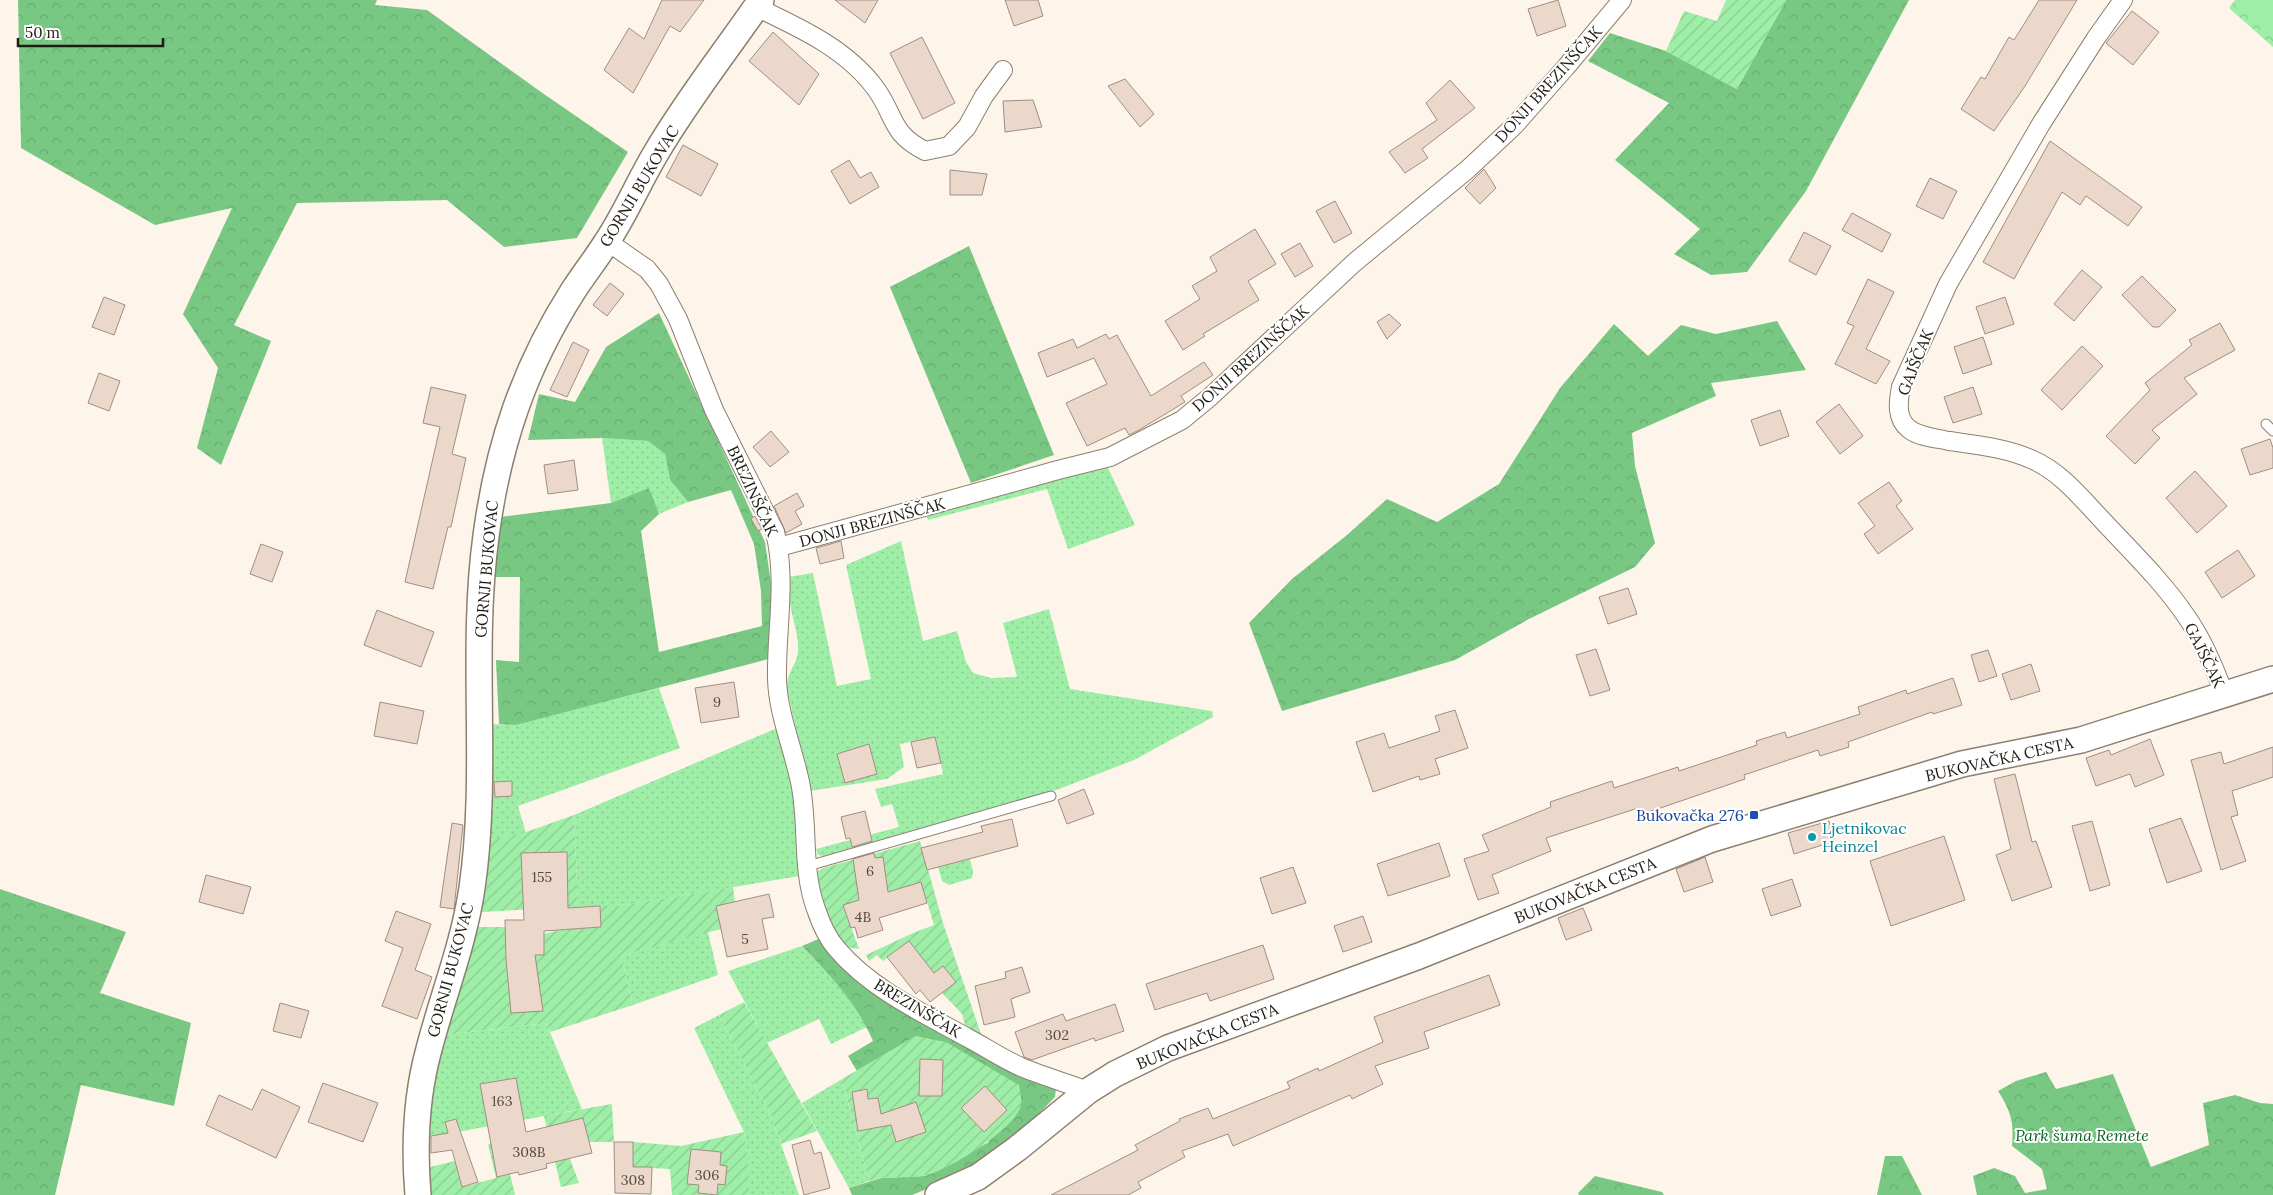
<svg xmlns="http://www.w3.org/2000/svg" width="2273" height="1195" font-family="Lora,serif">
  <defs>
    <pattern id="grass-dots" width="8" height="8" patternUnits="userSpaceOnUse" patternTransform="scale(1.25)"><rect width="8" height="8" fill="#9eeea8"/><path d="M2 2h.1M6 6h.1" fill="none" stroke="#88cc90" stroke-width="1.8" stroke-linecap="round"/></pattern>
    <pattern id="forest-crowns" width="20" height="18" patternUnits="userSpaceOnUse" patternTransform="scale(1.25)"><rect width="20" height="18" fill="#78c883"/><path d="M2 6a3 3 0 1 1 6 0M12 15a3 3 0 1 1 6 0" fill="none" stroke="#67ab70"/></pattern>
    <pattern id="park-crowns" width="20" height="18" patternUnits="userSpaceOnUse" patternTransform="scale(1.25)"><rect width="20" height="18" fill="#9eeea8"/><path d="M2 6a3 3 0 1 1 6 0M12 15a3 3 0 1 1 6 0" fill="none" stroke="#88cc90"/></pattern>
    <pattern id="garden-furrows" width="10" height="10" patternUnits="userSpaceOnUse" patternTransform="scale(1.25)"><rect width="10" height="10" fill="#9eeea8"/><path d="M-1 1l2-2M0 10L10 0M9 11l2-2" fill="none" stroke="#88cc90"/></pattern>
  </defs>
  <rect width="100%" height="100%" fill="#fef5ea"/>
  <path fill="url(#grass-dots)" d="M602 438 648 441 665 454 670 480 688 502 659 514 648 489 611 503Z
    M1108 468 1135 525 1068 549 1047 489 928 520 926 514 1062 478Z
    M901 541 923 641 957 631 966 662 973 673 991 678 1017 677 1003 623 1049 609 1070 689 1212 711 1213 717 1134 760 1059 789 823 856 818 855 816 849 899 827 892 804 881 807 875 789 943 774 935 737 900 744 904 767 887 779 810 791 787 689C786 674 796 666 798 652 799 637 794 624 791 609 789 599 789 588 788 577L813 573 837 686 871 679 846 565Z
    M659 688 680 748 518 806 526 833 490 840 488 724 515 725Z
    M777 728 793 779 800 876 619 906 578 907 574 815Z
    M970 859 973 871 972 878 949 885 942 881 938 867Z
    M708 932 718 975 633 1005 621 956Z
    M802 946 841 986 867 1027 831 1044 819 1019 767 1043 728 971Z
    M719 1015 771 1116 799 1195H749V1168L744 1132 694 1028Z
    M546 1023 582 1109 425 1138 436 1057 444 1035Z
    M842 1079 869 1181 849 1188 802 1103Z"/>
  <path fill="url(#forest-crowns)" d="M18 0H377L375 5 427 10 541 92 628 152 577 238 504 247 447 200 297 203 234 325 271 341 221 465 197 448 218 368 183 314 232 208 155 225 21 148Z
    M1786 0H1909L1806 191 1747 272 1711 275 1674 254 1700 229 1615 160 1669 103 1588 61 1610 33 1666 51 1737 89Z
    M969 246 1054 455 971 483 890 287Z
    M659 313 765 542 772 590 769 659 524 723 515 725 499 724 496 660 519 662 520 577H495L500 517 611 503 649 488 659 514 641 531 659 652 762 626 761 591 754 544 731 490 688 502 670 480 665 454 648 441 602 438 528 440 539 394 575 402 606 347Z
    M1777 321 1806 370 1711 383 1716 396 1632 433 1635 466 1655 543 1635 567 1529 619 1455 660 1282 711 1249 623 1292 579 1347 535 1387 499 1437 522 1499 484 1560 388 1614 324 1648 356 1681 325 1716 334Z
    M0 889 126 932 100 993 191 1023 174 1106 81 1085 55 1195H0Z
    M821 938 851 973 1056 1088 1055 1097 1017 1136 961 1175 912 1195H852L849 1188 881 1178 925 1176 989 1142 916 1036 857 1071 848 1056 873 1041C855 1001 832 977 802 946Z
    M2046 1072 2056 1089 2113 1074 2151 1167 2209 1145 2203 1103 2235 1095 2260 1103 2273 1104V1195H1977L1973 1176 1994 1168 2015 1176 2025 1193 2047 1189 2042 1169 2012 1146C2014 1121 2011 1112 1998 1091L2016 1081Z
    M1885 1156H1902L1922 1195H1877Z
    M1595 1176 1662 1192 1664 1195H1579L1578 1193Z"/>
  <path fill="url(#park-crowns)" d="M2235 0H2273V47L2229 8Z"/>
  <path fill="url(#garden-furrows)" d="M1726 0H1786L1737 89 1666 51 1684 11 1717 21Z
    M574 815 578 907 481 912 490 840 526 832Z
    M920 841 943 923 982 1037 965 1025 962 1014 942 993 956 982 943 966 934 973 909 941 883 961 877 955 869 961 866 955 913 933 934 925 921 882 895 890 901 911 843 905 859 949 846 947C831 929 813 896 818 871L823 868Z
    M733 887 735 902 721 929 621 956 633 1005 550 1032 546 1023 444 1035 474 927H505L506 956 544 955V934L559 930 601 927 600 906H619Z
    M744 1002 817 1131 781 1144 771 1116 719 1015Z
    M916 1036 946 1042 1019 1085C1020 1091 1022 1099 1021 1105 1017 1128 945 1173 923 1176 905 1179 887 1175 869 1181L842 1079Z
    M612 1104 614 1142H589L565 1159H570L579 1183 561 1187 544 1116Z
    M744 1132 749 1168V1195H672L670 1169 633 1167V1142L681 1146Z
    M502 1140 515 1195H430L426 1168 455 1161 462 1187 496 1178 488 1144Z"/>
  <path fill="#9eeea8" d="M2253 0H2273V36L2243 11Z"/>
  <path fill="#ecd7cb" stroke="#a18d82" d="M662 0H704L680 32 670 26 633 93 604 70 629 28 644 39Z
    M835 0H878L865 23Z
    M1005 0H1038L1043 16 1014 26Z
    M1558 0 1566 26 1537 36 1528 9Z
    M2039 0H2077L2025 86 1994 131 1961 109 1981 77 1985 79 2009 37 2014 40Z
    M2132 11 2159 32 2133 65 2106 43Z
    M773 32 819 74 799 105 749 61Z
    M922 37 955 103 923 119 890 53Z
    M1125 79 1154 114 1140 127 1108 86Z
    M1450 80 1475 108 1422 149 1428 158 1405 173 1389 152 1437 120 1426 103Z
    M1033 100 1042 127 1005 132 1003 101Z
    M2050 141 2142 207 2128 226 2086 196 2080 205 2062 192 2014 279 1983 262Z
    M683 145 718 164 701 196 666 177Z
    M849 160 860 178 871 172 879 187 850 204 831 171Z
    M1484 169 1496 188 1480 204 1465 188Z
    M950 170 987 174 982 195H950Z
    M1930 178 1957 191 1943 219 1916 206Z
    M1335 201 1352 233 1334 243 1316 211Z
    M1852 213 1891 234 1882 252 1842 230Z
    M1255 229 1276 264 1248 281 1259 300 1203 334 1205 336 1183 350 1165 321 1200 299 1192 286 1217 271 1210 257Z
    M1804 232 1831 246 1816 275 1789 261Z
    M1300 243 1313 266 1295 277 1281 254Z
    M2082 270 2102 287 2074 321 2054 304Z
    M2142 276 2176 310 2159 327H2153L2122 295Z
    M1868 279 1894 292 1866 349 1890 361 1876 384 1835 364 1854 326 1847 323Z
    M610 283 624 294 607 316 593 305Z
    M104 297 125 305 114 335 92 327Z
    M2005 297 2014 324 1985 334 1976 307Z
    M1389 314 1401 325 1387 339 1377 322Z
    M2220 323 2235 350 2184 378 2197 394 2152 430 2160 438 2135 464 2106 436 2150 390 2145 383 2192 345 2189 340Z
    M1106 334 1109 339 1117 335 1151 396 1204 362 1213 375 1181 396 1185 402 1139 430 1129 435 1125 428 1087 446 1066 403 1107 384 1094 358 1047 377 1038 353 1073 339 1077 348Z
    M1983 337 1992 364 1963 374 1954 347Z
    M573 342 589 350 567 397 550 390Z
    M2082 346 2103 366 2062 410 2041 390Z
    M99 373 120 381 109 411 88 403Z
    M431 387 466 395 452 454 466 458 451 527H448L433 589 405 582 440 427 423 423Z
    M1973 387 1982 414 1953 423 1944 397Z
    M1839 404 1863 436 1840 454 1816 422Z
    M1780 410 1789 436 1760 446 1751 420Z
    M771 431 789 452 770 467 753 447Z
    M2270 439 2273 448V468L2250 475 2241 449Z
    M574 460 578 490 548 494 544 465Z
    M2195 471 2227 506 2197 533 2166 498Z
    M1889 482 1902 501 1896 506 1913 529 1878 554 1864 534 1875 526 1858 503Z
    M797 493 804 506 795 511 802 524 786 533 774 506Z
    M755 516 762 529 758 531 751 519Z
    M841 541 844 558 820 564 816 548Z
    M261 544 283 552 272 582 250 574Z
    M2238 550 2255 576 2222 598 2205 572Z
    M1628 588 1637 614 1608 624 1599 597Z
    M377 610 434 632 421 667 364 645Z
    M1596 649 1610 690 1590 696 1576 655Z
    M1988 650 1997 676 1979 682 1971 655Z
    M2031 664 2040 691 2011 700 2002 674Z
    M1953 678 1962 705 1933 714 1932 712 1848 742 1849 747 1820 756 1818 750 1744 775 1745 779 1640 815 1638 808 1546 838 1551 851 1492 875 1499 893 1478 900 1464 859 1489 851 1482 835 1551 807 1550 802 1612 781 1614 788 1678 767 1679 771 1757 745 1756 741 1785 732 1787 738 1860 714 1858 707 1906 690 1907 694Z
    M734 682 739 717 701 723 695 688Z
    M380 702 424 711 417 744 374 736Z
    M1455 710 1468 748 1435 759 1440 774 1420 780 1419 776 1373 792 1356 742 1384 733 1389 748 1440 731 1435 716Z
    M935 737 941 763 917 768 911 742Z
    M2150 739 2164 775 2135 787 2130 774 2096 786 2086 758 2109 750 2111 755Z
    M869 744 877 774 845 783 837 754Z
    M2273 747V777L2232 791 2238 815 2231 817 2246 861 2221 870 2191 760 2221 752 2224 764Z
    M2015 774 2032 842 2036 841 2052 887 2012 901 1996 855 2011 849 1994 779Z
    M512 781V796L495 797 494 782Z
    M1084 789 1094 814 1067 824 1058 800Z
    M865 811 872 841 852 847 850 838 846 839 841 817Z
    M2181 818 2202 871 2167 883 2149 829Z
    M1012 819 1018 846 927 870 921 848 983 832 981 826Z
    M1829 821 1835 841 1794 854 1788 833Z
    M2092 821 2110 885 2090 891 2072 826Z
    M452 823 463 825 454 909 440 907Z
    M1944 836 1965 900 1891 926 1870 861Z
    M1439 843 1450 876 1388 896 1377 864Z
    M567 852 568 908 600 906 601 927 544 931V955H535L543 1011 511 1013 506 959 505 920H524L521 853Z
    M874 853 875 858 883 857 888 892 921 882 927 903 879 918 883 930 858 938 855 927 851 928 843 905 859 900 853 859Z
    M1705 857 1713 882 1684 892 1676 869Z
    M1293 867 1306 903 1272 914 1260 878Z
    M206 875 251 887 243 914 199 902Z
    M1792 879 1801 906 1771 916 1762 889Z
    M769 894 774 917 762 919 768 949 727 957 716 906Z
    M1583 908 1592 930 1566 940 1558 918Z
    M396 911 431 924 415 970 432 977 417 1019 382 1006 403 948 385 941Z
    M1363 916 1372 942 1343 952 1334 926Z
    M909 941 934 973 943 966 956 982 930 1002 920 990 916 994 887 957Z
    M1263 945 1274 979 1210 1001 1207 993 1155 1010 1146 984Z
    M1022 967 1030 992 1011 999 1015 1017 984 1025 975 986 1006 978 1005 972Z
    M1489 975 1500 1005 1424 1032 1429 1048 1375 1066 1383 1084 1352 1099 1350 1095 1233 1146 1228 1134 1182 1151 1185 1157 1138 1182 1141 1188 1128 1195H1051L1138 1150 1135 1145 1180 1121 1179 1119 1208 1108 1213 1119 1290 1088 1287 1082 1318 1068 1319 1071 1383 1042 1374 1017Z
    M280 1003 309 1011 301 1038 273 1031Z
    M1115 1004 1124 1031 1095 1041 1094 1038 1032 1060 1024 1057 1015 1032 1063 1014 1066 1021Z
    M920 1059 943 1060 942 1096H919Z
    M516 1078 526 1132 583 1118 592 1153 546 1164 547 1168 519 1175 518 1172 497 1177 480 1084Z
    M323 1083 378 1103 363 1142 308 1122Z
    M985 1086 1007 1110 984 1132 961 1108Z
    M262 1089 300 1107 276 1158 206 1125 219 1095 252 1110Z
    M867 1089 868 1099 878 1098 881 1114 916 1102 926 1132 896 1142 891 1125 858 1131 852 1092Z
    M456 1119 478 1182 462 1187 452 1150 431 1153V1136L448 1133 445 1122Z
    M810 1140 814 1154 821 1152 830 1188 804 1195 792 1145Z
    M614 1142H633V1167H652L651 1194 615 1193Z
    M691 1149 721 1152 720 1165 727 1166 725 1185 718 1184 717 1195 698 1193 699 1185 687 1184Z"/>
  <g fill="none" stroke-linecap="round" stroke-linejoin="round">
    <defs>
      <path id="lane" d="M2266 424 2273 431
        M808 866 1051 796"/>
      <path id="street" d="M2123 0 2096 38 2041 124 1948 284 1901 387C1898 402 1896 419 1909 429 1919 437 1936 438 1949 441 1977 445 2007 448 2033 460 2062 473 2082 499 2104 522 2132 552 2163 582 2186 616 2203 640 2214 666 2224 694
        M756 7C800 28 847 49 876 89 896 117 890 133 925 151L949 146 967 127 984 96 1003 70
        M608 242 647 269 659 284 678 319 714 410 775 532C787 581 776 630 777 679 778 714 793 748 800 782 809 824 801 869 816 909 821 924 827 938 837 949 871 989 923 1013 968 1038 985 1047 1003 1059 1021 1067 1043 1076 1066 1083 1088 1091
        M779 547 1058 470 1110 457 1182 420 1210 397 1355 262 1468 169 1514 126 1566 67 1622 0"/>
      <path id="secondary" d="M418 1195C414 1147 416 1096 429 1049 443 995 464 943 472 888 489 771 470 653 486 536 498 445 524 368 573 291 584 274 596 259 606 243 625 215 638 183 656 153 687 100 726 51 761 0
        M938 1195 978 1177 1018 1148 1088 1091 1115 1074 1168 1048 1419 956 1712 839 1962 764 2081 740 2273 679"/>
    </defs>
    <use href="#lane" stroke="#8d7f6f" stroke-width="11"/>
    <use href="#street" stroke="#8d7f6f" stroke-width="20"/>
    <use href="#secondary" stroke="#8d7f6f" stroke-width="28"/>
    <use href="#lane" stroke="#fff" stroke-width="9"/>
    <use href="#street" stroke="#fff" stroke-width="18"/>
    <use href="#secondary" stroke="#fff" stroke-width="25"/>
  </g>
  <rect fill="#1a4fb4" stroke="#fff" stroke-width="2" x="1749" y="810" width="10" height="10" rx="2.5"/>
  <circle fill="#0f9aa8" stroke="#fff" stroke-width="2" cx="1812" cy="837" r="5"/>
  <g text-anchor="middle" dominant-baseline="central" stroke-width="4" stroke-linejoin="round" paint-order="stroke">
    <g font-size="14" fill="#524941">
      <text x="717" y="702">9</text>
      <text x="870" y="871">6</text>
      <text x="542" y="877">155</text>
      <text x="863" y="917">4B</text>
      <text x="745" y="939">5</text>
      <text x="1057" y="1035">302</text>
      <text x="502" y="1101">163</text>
      <text x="529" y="1152">308B</text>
      <text x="707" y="1175">306</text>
      <text x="633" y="1180">308</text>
    </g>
    <g font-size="16" fill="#1f1a13" stroke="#fff">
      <text transform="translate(1548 84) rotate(-48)">DONJI BREZINŠČAK</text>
      <text transform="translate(639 186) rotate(-59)">GORNJI BUKOVAC</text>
      <text transform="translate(1250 358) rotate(-42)">DONJI BREZINŠČAK</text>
      <text transform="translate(1915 362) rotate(-68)">GAJŠČAK</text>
      <text transform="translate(753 491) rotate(65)">BREZINŠČAK</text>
      <text transform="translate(872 522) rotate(-15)">DONJI BREZINŠČAK</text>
      <text transform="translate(486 569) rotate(-85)">GORNJI BUKOVAC</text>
      <text transform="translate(2205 655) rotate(64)">GAJŠČAK</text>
      <text transform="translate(1999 759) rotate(-13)">BUKOVAČKA CESTA</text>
      <text transform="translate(1585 890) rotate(-22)">BUKOVAČKA CESTA</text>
      <text transform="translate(450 970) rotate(-75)">GORNJI BUKOVAC</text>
      <text transform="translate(918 1008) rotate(31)">BREZINŠČAK</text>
      <text transform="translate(1207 1036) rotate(-22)">BUKOVAČKA CESTA</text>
    </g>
    <g font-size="16" fill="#164399" stroke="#fff" text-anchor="end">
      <text x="1744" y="815">Bukovačka 276</text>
    </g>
    <g font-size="16" fill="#0d838f" stroke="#fff" text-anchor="start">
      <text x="1822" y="828">Ljetnikovac<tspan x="1822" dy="18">Heinzel</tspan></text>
    </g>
    <g font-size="16" font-style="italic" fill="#076424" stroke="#fff">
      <text x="2082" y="1135">Park šuma Remete</text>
    </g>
  </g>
  <path d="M18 38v8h145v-8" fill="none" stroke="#1f1a13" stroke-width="2.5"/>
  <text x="25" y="38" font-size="15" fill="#1f1a13" stroke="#ffffff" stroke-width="4" paint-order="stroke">50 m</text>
</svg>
